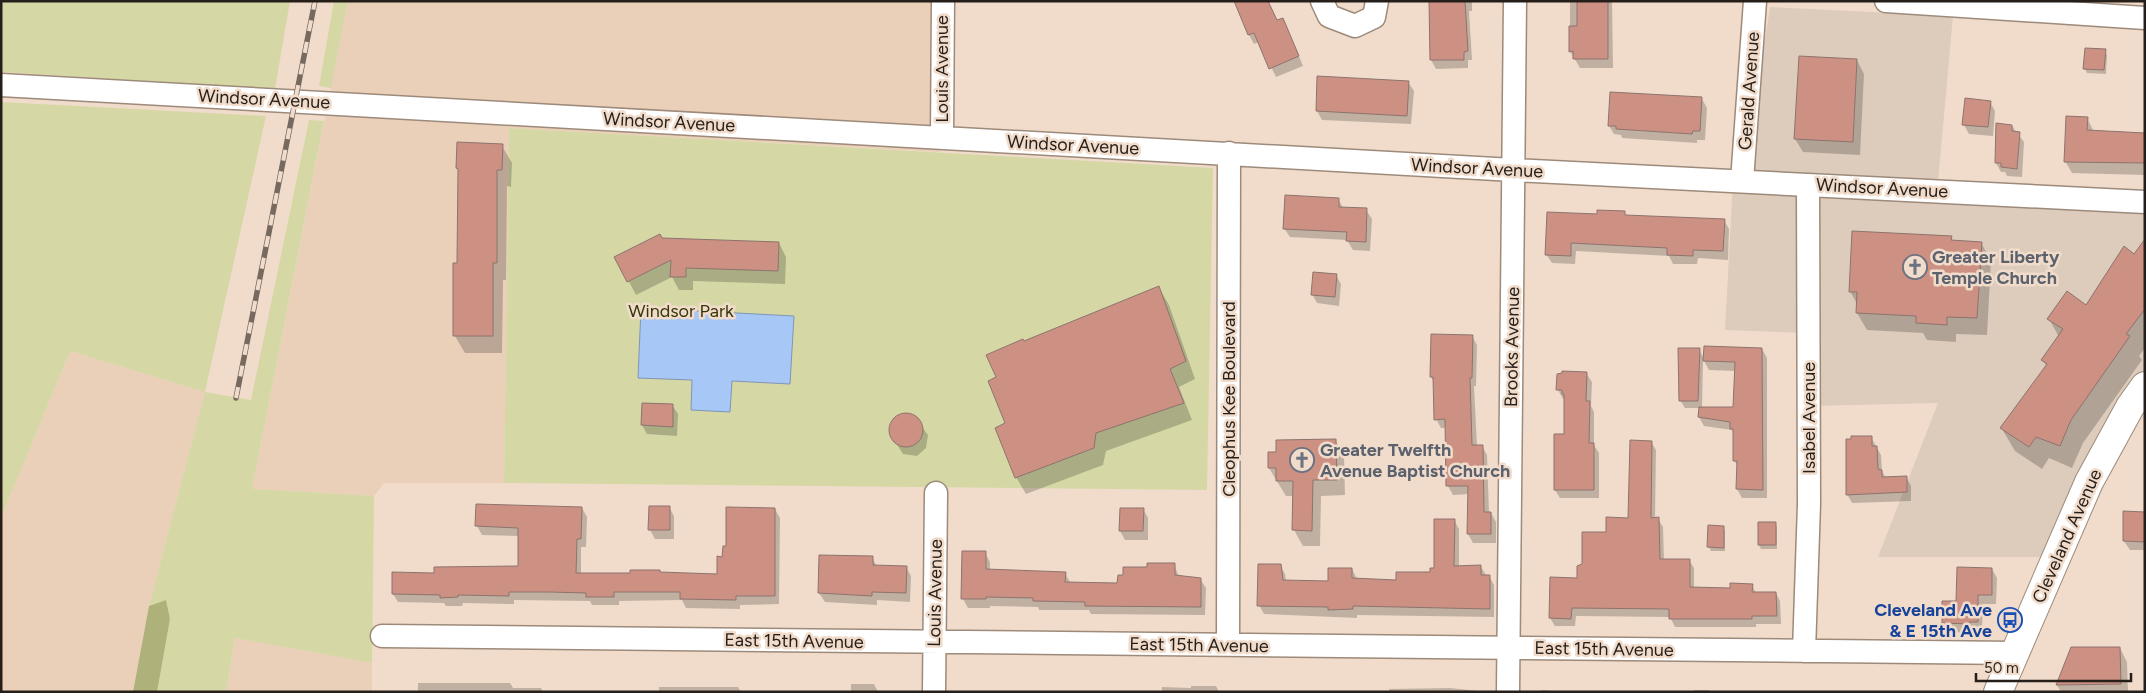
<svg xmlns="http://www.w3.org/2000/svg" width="2146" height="693" font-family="Figtree,sans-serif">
  <rect width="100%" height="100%" fill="#f1dccb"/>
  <path fill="#dcb" d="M1770 7 1953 16 1937 193 2145 206V411L2126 437 2066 557H1878L1938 403 1810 406 1807 333 1725 330 1733 181 1744 172Z"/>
  <path fill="#eacfb9" d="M348 1H936L940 152 509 128 504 483H384L374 496 252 489Z
    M70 351 205 392 149 606 133 692H1V518Z
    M235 638 372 663V692H226Z"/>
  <path fill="#d5d8a5" d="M1 1H290L275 89 1 72Z
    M334 1H348L331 88 319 86Z
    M1 102 266 116 205 392 251 400 309 120 324 121 252 489 374 496 372 663 235 638 226 692H157L170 619 166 600 149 606 205 392 70 351 1 518Z
    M509 128 1213 168 1207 490 504 483Z"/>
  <path fill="#aeb179" d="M166 600 170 619 157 692H133L149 606Z"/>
  <path fill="#a7c7f7" stroke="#8095b4" d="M641 308 794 316 790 384 732 381 730 412 691 410 692 380 638 378Z"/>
  <path fill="#0003" fill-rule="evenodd" d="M1235 1H1268L1277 22 1287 28 1303 66 1276 77 1259 42 1254 44 1249 35Z
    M1431 1H1472V11H1469L1472 60H1468V68L1436 69 1431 60Z
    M1570 1H1612L1613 68H1580L1570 51Z
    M2105 51 2107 55 2106 74 2087 73 2085 69Z
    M1857 60 1864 74 1860 155 1803 152 1795 139Z
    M1408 82 1414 91 1411 124 1322 120 1317 111Z
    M1702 99 1707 108 1705 140H1697V143L1622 138 1621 135 1614 134 1609 126Z
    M1990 102 1995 111 1993 136 1969 134 1964 125Z
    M2087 118 2094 132 2145 134V175L2072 173 2065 161Z
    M2012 126 2024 142 2022 177 2007 176 2005 172H2001L1996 163Z
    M502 146 512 163 511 187 507 186 506 280H503L502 353H465L455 336V264H458L459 172 457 168Z
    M1338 199 1344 209 1366 210 1372 219 1370 251 1353 250 1347 240 1290 237 1284 228Z
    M1624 212 1626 216 1724 220 1729 229 1728 260 1698 258 1697 264H1673L1669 256 1576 251 1575 264 1552 263 1546 254 1598 216Z
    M1951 237 1953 242 1981 243 1991 260 1987 335 1956 334V342L1927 340 1923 333 1867 330 1857 313V304L1850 291Z
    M662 239 779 243 786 257 785 284 693 281V290H679L672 277 636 295 616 257Z
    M2145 252V348L2139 356 2142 360 2083 443 2072 468 2049 458 2042 469 2015 451 2002 429 2047 367 2043 360 2059 337 2049 319 2087 307Z
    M1336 275 1341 284 1339 306 1317 303 1312 294Z
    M1159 288 1169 305 1195 379 1179 387 1192 420 1106 451 1103 465 1026 494 1016 477 997 377 1024 343Z
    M1472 336 1477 345 1476 386H1474L1477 446H1482L1487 455 1489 513H1491L1496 522V543H1473L1468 534 1469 494 1453 495 1448 486 1446 428H1441L1436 419 1434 382 1431 377Z
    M1699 349 1704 359 1762 349 1767 358V498H1742L1737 489 1738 467 1734 460V434L1732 430 1704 426 1699 417 1700 408H1685L1680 400ZM1703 359 1709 370 1736 371 1734 409 1702 408Z
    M1586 373 1592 382 1591 406 1594 412V445L1599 453V498H1560L1555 490 1566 435V398L1563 399 1558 390Z
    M672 405 678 414 677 436 647 434 642 425Z
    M901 415 914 416 928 435 926 448 917 456 903 454 891 435V423Z
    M1871 437 1881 455 1882 471 1886 478 1906 477 1911 486V501L1852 503 1847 494Z
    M1335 440 1344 456 1345 495 1321 496 1320 546H1303L1294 530V496H1286L1269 468Z
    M1651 442 1656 450 1655 519H1658L1663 527 1664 560H1689L1694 568V588L1731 589 1752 585 1756 593H1776L1780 601 1781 624H1756V627H1675L1670 617 1576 616 1575 626H1555L1550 618 1551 579H1578L1583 565 1607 533 1629 520Z
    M669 507 674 516V539H655L650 530Z
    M582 508 587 517 586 547H581V574L718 575 727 547 775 509 780 518 779 604 740 605V609L686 608 682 600 619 601V605H592L590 601 514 600V604L463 603 462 606H446L444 603 398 602 393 594 435 574 519 568 520 536 482 535 477 526Z
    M1143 509 1148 518V540H1125L1120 531Z
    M2125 513H2145V550H2130L2124 541Z
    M1454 520 1459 529V567H1481L1486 575 1489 576 1494 585V617L1357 615V618L1264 614 1259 605 1280 565 1285 574 1286 581 1329 582 1352 569 1357 579 1397 581 1432 573Z
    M1759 523H1775L1777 527V549H1761L1759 545Z
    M1723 527 1725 531V551H1711L1709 547Z
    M985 553 990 562V571L1065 573 1070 582 1119 585 1124 576 1174 564 1179 577 1200 579 1206 588 1205 615 1091 614 1089 610H1039L1038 607 990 606V608H968L963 599Z
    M872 557 877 567H906L911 576 910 602 877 600V605L825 602 819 593Z
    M1992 569 1997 578 1996 604H1983L1982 630H1974V633L1948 632 1943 623 1957 602Z
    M2120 648 2127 662 2128 692H2061L2057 685Z
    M418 683H510L513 688H541L543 692H418Z
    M851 684H874L878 692H851Z
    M1191 686H1216L1219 692H1162V687L1191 688Z
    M659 687H738L741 692H659Z
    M1450 688 1487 692H1389V689Z
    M1541 690 1565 692H1541Z
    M1694 690H1709L1710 692H1694Z"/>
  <path fill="#cd9184" stroke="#8d736e" d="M1234 1H1268L1277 20 1283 18 1299 56 1269 69 1254 33 1248 35Z
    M1429 1H1465L1468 51 1464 52V60H1430Z
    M1577 1H1608V59H1573V51L1569 52V26H1577Z
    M2085 48 2106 49 2104 70 2083 69Z
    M1799 56 1857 59 1853 142 1794 139Z
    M1317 76 1409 81 1407 116 1316 111Z
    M1610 92 1702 97 1700 131H1693L1692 134 1616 129V126H1608Z
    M1965 98 1991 101 1988 127 1962 125Z
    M2066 116 2088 117 2087 130 2145 133V163L2064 162Z
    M1996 123 2012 125V131L2020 132 2017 169 2001 167V163H1995Z
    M457 142 503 144 502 170H497V263H493V336H453V263H457L458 169 456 168Z
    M1285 195 1339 198V207L1367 208 1366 242 1346 241 1347 232 1283 229Z
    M1597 210 1625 211V215L1725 219 1723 251 1693 250V256L1667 255V248L1571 243V256L1545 255 1547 212 1597 214Z
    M1852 231 1952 236 1951 240 1982 242 1977 318 1947 317V325L1916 323V316L1856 313 1857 292H1849Z
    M660 234 662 238 779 242 778 271 686 268V277H670L671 260 627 282 614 257Z
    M2145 239V309L2126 334 2130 336 2071 420 2060 446 2036 437 2029 447 2000 428 2047 364 2041 360 2063 329 2047 319 2067 291 2086 305 2124 246 2134 254Z
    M1313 272 1337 274 1335 297 1311 295Z
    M1159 286 1186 361 1170 369 1184 403 1096 433 1094 448 1015 478 995 428 1005 423 988 381 996 377 986 355 1023 339 1024 341Z
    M1431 334 1473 335 1472 378H1470L1472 445H1483L1484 512H1491V534H1467L1468 486H1446L1445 419 1434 420 1433 377H1430Z
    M1704 346 1762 348 1763 490 1736 489 1737 461H1733V429H1730V422L1698 417 1699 407H1733L1735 362 1703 361Z
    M1678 348H1700L1698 401H1679Z
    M1562 371 1587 372 1586 401H1590L1589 443H1594V490H1554V434H1564V394H1562V390H1556L1557 374 1562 373Z
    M642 403 673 404V427L641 425Z
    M889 430a17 17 0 1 1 34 0a17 17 0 1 1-34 0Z
    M1851 436H1872V446H1877L1878 469 1882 470V477L1907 476V492L1846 495V439H1851Z
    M1336 439 1337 480H1313L1312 531 1292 530 1293 481H1276V468H1268V452H1276V440Z
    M1630 440 1652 441 1651 518 1659 517 1660 559H1690V587L1730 588V583L1753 584 1752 592H1776L1777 616H1752V619H1669V609L1572 608 1571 619 1549 618 1550 577 1577 578V566L1582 564V532H1606V517L1628 518Z
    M476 504 582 507 581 539H577L576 573H630V570H660V572L717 574V556L722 557 723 546H726V507L775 508V596H736V600L680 599V592H614V597H586V593L550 592H509V596L458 595V597L440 598V595L392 594V572L434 573V567L518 566V528L475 526Z
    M649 506H670V530H648Z
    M1120 508H1144L1143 531H1119Z
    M2123 511 2145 512V542L2123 541Z
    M1434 519H1455L1454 566 1481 565V575H1490V609L1353 606V609L1328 610V607L1257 606 1258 564H1281L1283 580 1328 581V568H1352V578L1396 580V572H1430V568H1434Z
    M1758 522H1776V545H1758Z
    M1708 525 1724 526V548L1707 547Z
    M962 551H986V569L1066 572 1065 582 1117 583 1118 575H1123V567H1147V563H1175V575L1201 578V607L1085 606V602L1033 601V598L986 597V599H961Z
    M819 555 873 556V565L907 566 906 593 872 592V596L818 593Z
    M1957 567 1992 568V595H1978V622H1969L1970 624 1942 623V601H1956Z
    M2071 647H2120L2121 684 2056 685Z"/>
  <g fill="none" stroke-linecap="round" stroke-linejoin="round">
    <defs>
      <path id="street" d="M1322 1 1329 16 1355 26 1374 17 1377 1
        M1886 1 2145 18
        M1 85 1513 170 2145 202
        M942 137 943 1
        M1742 181 1755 1
        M382 636 2015 653
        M1228 645 1229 153
        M1804 651 1809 504 1808 185
        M934 692 936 493
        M1508 692 1515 1"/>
      <path id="primary" d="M1998 692 2089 482 2130 407 2145 386"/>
    </defs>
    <use href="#street" stroke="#9d8a7a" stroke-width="25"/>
    <use href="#primary" stroke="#9d8a7a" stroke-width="30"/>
    <use href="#street" stroke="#fff" stroke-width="22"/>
    <use href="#primary" stroke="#fff" stroke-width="28"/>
    <defs>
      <path id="rail" d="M236 398 315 1"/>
    </defs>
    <use href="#rail" stroke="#76695f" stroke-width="5.5"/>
    <use href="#rail" stroke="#f1dccb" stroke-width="4" stroke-dasharray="11" stroke-linecap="butt"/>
  </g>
  <defs>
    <symbol id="church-ring" viewBox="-11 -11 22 22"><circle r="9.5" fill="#f1dccb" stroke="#6b7280" stroke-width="1.5"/><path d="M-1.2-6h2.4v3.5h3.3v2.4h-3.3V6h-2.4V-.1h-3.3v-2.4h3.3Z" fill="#6b7280"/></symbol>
    <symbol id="bus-ring" viewBox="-11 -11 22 22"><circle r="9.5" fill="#f1dccb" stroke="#1a4fb4" stroke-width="1.5"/><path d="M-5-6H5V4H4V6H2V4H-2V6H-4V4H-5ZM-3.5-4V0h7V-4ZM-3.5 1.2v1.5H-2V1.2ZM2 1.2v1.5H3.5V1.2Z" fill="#1a4fb4"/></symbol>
  </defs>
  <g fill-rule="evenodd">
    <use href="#church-ring" x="1901" y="253" width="28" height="28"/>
    <use href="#church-ring" x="1288" y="446" width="28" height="28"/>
    <use href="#bus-ring" x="1996" y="606" width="28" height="28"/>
  </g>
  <g text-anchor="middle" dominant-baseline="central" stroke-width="5" stroke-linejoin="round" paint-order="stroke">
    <g font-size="18" fill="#261f19" stroke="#f1dccb">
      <text transform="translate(942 69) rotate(-90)">Louis Avenue</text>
      <text transform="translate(1749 91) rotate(-86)">Gerald Avenue</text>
      <text transform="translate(264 99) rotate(3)">Windsor Avenue</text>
      <text transform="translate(669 122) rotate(3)">Windsor Avenue</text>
      <text transform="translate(1073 145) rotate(3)">Windsor Avenue</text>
      <text transform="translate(1477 168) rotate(3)">Windsor Avenue</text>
      <text transform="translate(1882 188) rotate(3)">Windsor Avenue</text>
      <text transform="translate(1512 347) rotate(-89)">Brooks Avenue</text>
      <text transform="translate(1229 399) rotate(-90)">Cleophus Kee Boulevard</text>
      <text transform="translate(1809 418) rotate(-90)">Isabel Avenue</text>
      <text transform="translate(2067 536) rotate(-66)">Cleveland Avenue</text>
      <text transform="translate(935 593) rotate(-89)">Louis Avenue</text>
      <text transform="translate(794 641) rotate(1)">East 15th Avenue</text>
      <text transform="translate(1199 645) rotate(1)">East 15th Avenue</text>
      <text transform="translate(1604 649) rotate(1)">East 15th Avenue</text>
    </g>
    <g font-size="18" font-weight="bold" fill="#5b616d" stroke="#f1dccb" text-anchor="start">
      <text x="1932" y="257">Greater Liberty<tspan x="1932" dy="21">Temple Church</tspan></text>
      <text x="1320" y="450">Greater Twelfth<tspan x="1320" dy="21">Avenue Baptist Church</tspan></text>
    </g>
    <g font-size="18" fill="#363709" stroke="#f1dccb">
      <text x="681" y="311">Windsor Park</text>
    </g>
    <g font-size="18" font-weight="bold" fill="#164399" stroke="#f1dccb" text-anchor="end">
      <text x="1992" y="610">Cleveland Ave<tspan x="1992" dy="21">&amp; E 15th Ave</tspan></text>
    </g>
  </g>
  <rect width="2146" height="693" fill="none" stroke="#261f19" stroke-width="5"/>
  <path d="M1976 673v8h155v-8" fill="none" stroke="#261f19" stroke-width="2.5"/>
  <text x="1984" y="673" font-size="15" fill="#261f19" stroke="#f1dccb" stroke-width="4" paint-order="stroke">50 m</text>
</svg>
